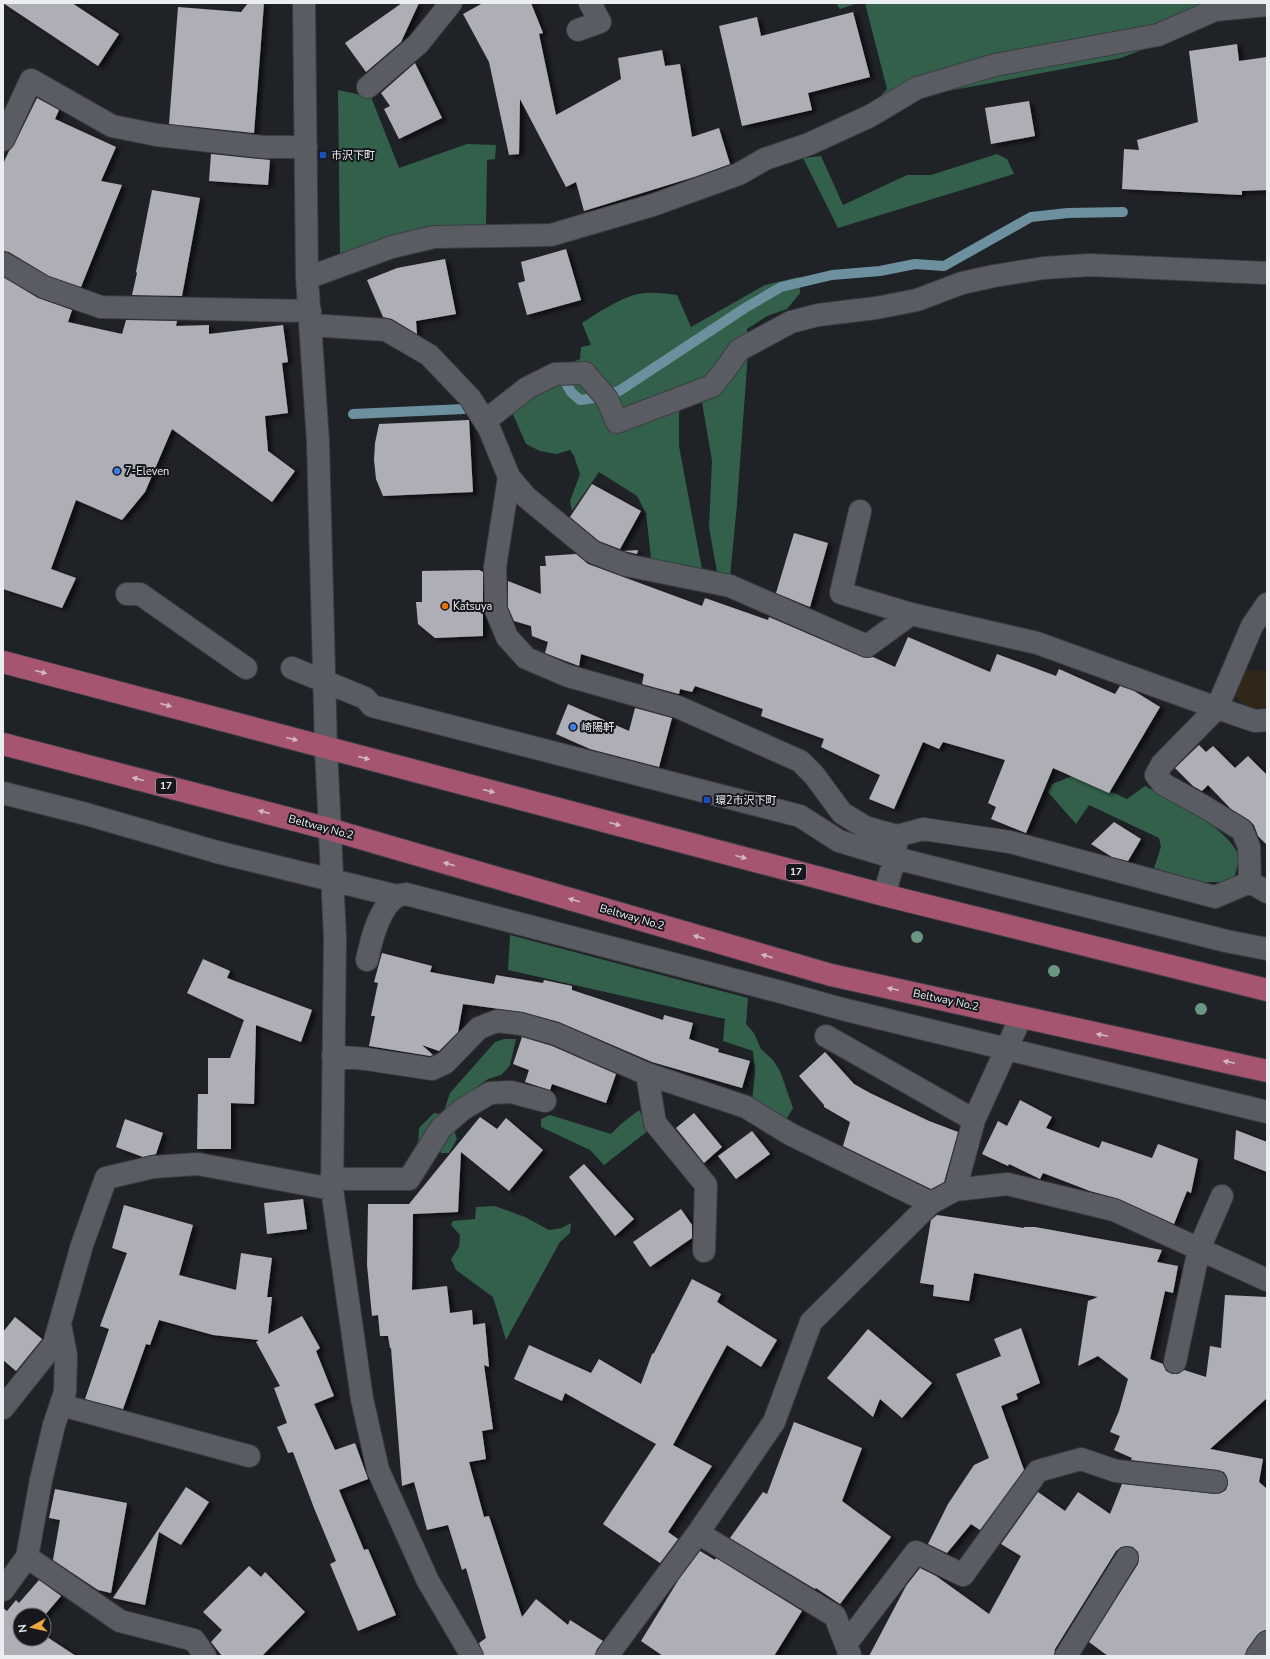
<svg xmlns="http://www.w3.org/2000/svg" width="1270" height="1659" font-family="'Nunito Sans','Noto Sans JP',sans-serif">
  <defs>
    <filter id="shadow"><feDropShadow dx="4.5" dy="2.5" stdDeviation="2" flood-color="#0009"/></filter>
  </defs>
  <rect width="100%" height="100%" fill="#1f2227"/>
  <path fill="#312718" d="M1267 670V708H1248L1233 694 1242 671Z"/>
  <path fill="#33604b" d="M836 3H858L840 9Z
    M865 3H1215L1170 39 1121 58 922 96 875 102 887 89Z
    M338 90 371 97 399 168 467 144 496 145 495 159 487 160 486 225 437 226 390 240 361 255 340 254Z
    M997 154 1007 159 1014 174 838 228 803 158 821 156 843 205 907 175H931Z
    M799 277 800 293 787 309 767 316 747 329 748 352 737 504 730 577 717 572 709 527 712 461 698 379 683 391 679 414V446L704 580 652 567 646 513 637 496 599 472 572 511 570 501 580 474 574 456 570 450 556 454 540 451 526 444 511 410 549 373 580 359 581 347 591 345 582 323C596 314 617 300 634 295 648 291 663 293 677 295L691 327 765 285Z
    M1075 775 1127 799 1145 786C1171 800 1221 824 1236 850 1241 858 1237 869 1234 877L1224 882H1202L1154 868 1161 847 1159 838 1089 805 1076 824 1048 792 1052 784Z
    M510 935 748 998 746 1024 754 1033 761 1049 773 1060 780 1071 793 1108 784 1123 752 1102 755 1073 753 1051 723 1041 725 1019 508 970Z
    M504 1039H516L510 1065 506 1070 501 1075 488 1079 469 1093 453 1127 457 1139 449 1153H442L418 1145 419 1128 434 1113 441 1114 445 1108 450 1093 495 1042Z
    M639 1110 649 1130 604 1165 590 1150 541 1127V1119L550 1115 611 1134 621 1124Z
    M495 1206 525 1217 549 1230 562 1228 571 1223 570 1233 560 1242 506 1340 493 1297 456 1270 451 1259 459 1247 460 1235 451 1225 453 1221 475 1219 476 1207Z"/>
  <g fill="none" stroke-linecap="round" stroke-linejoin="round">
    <path stroke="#6d909f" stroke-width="10" d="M566 383 571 392 580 400 595 398 619 391 745 308 781 287 832 275 880 271 915 264 944 266 1031 217 1068 213 1123 212
      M353 414 464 409"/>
  </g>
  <path fill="#aeaeb6" filter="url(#shadow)" d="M3 3H72L119 34 98 66Z
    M248 3H264L254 133 169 124 178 7 241 12Z
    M402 3H419L401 42 366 72 345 43Z
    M483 3H531L543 33 539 34 556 115 621 79 618 58 662 50 665 66 680 64 692 137 719 128 730 164 694 177 584 211 576 182 566 187 520 99 519 154 509 155 489 62 463 14Z
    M853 12 870 77 808 93 812 110 742 126 719 26 757 17 761 36Z
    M1237 44 1239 61 1267 57V190L1242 191V195L1122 189 1124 149 1139 150 1137 140 1198 122 1189 51Z
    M415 63 442 118 399 139 384 109 390 106 381 93Z
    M37 98 59 110 55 119 116 147 101 181 122 185 81 287 49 276 9 252 3 251V164L9 151 14 145Z
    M1029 101 1035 136 991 144 985 108Z
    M211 154 270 160 268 185 209 181Z
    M152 190 200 198 182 296 132 295 137 273 136 272Z
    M566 249 581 300 527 315 518 283 525 281 521 262Z
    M445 259 456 314 416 321 417 334 392 319 383 317 367 280 397 268Z
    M3 277 38 298 72 310 68 322 122 334 126 320 177 321 176 326 209 325V334L283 325 288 362 282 363 288 413 265 416 268 451 295 471 272 502 172 429 145 492 122 520 76 500 51 569 76 578 62 608 3 589Z
    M469 420 473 492 383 496 376 479 374 460 375 443 379 424Z
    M592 484 641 511 620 549 599 541 570 517Z
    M794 533 828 543 810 607 776 593Z
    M638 550 637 554 624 551Z
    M576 554 588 564 702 606 705 598 768 620 769 617 862 657 868 658 873 657 895 667 908 637 990 672 997 654 1056 676 1059 669 1115 694 1120 686 1134 691 1160 707 1109 793 1053 768 1026 833 991 819 996 807 988 803 1005 760 943 742 939 749 923 742 894 809 869 799 880 775 821 747 824 739 761 716 763 709 695 686 692 692 680 689 679 694 642 684 644 674 581 654 579 666 545 653 548 642 532 636 531 626 514 621 508 607V581L541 594 540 566H546L545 556Z
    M479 570 483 572V636L435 638 418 624 416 602H422V571Z
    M568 704 629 731 635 708 672 718 659 767 590 749 556 734Z
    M1199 745 1206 752 1213 746 1235 768 1248 756 1267 775V845L1258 836 1254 825 1249 820 1231 809 1208 785 1202 791 1193 786 1175 768Z
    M1114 822 1141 839 1128 861 1112 857 1091 844Z
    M382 953 432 966 430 972 494 984 496 975 543 983 544 980 572 986V990L663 1020 664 1015 693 1023 689 1039 719 1049 718 1052 750 1061 742 1088 652 1062 559 1022 523 1012 463 1004 458 1032 439 1051 422 1045 433 1055 430 1056 369 1046 375 1016H371L378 983 374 982Z
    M203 959 230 971 227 978 312 1010 301 1042 256 1025 254 1104 231 1103V1149H197L198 1094H208V1058H230L244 1020 187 993Z
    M522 1037 552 1046 616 1074 606 1103 552 1084 550 1090 525 1082 529 1070 513 1064Z
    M825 1052 854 1084 870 1093 929 1121 958 1132 944 1182 931 1189 843 1146 850 1122 824 1107V1105L799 1076Z
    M1020 1100 1052 1117 1046 1128 1099 1148 1102 1141 1152 1158 1158 1144 1198 1159 1191 1193 1187 1191 1174 1224 1119 1199 1090 1191 1043 1173 1040 1179 1009 1164 1008 1166 982 1154 998 1121 1007 1126Z
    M694 1113 722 1147 704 1163 676 1128Z
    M480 1117 497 1129 506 1118 543 1150 509 1191 461 1152 458 1212 413 1214 412 1290 447 1286 450 1313 472 1310 473 1325 485 1323 489 1367 484 1365 493 1429 482 1431 486 1459 469 1462 484 1517 489 1516 522 1617 536 1599 568 1625 570 1620 603 1641 597 1649 595 1656H484L479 1643 486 1638 466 1568 462 1570 448 1525 427 1530 414 1482 402 1486 391 1348H390L388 1336H380L378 1315 372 1316 367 1265 368 1204H409Z
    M125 1119 163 1133 156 1154 143 1157 116 1147Z
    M1236 1130 1267 1142V1172L1234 1159Z
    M752 1131 770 1154 736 1179 718 1156Z
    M584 1164 634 1219 615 1236 569 1177Z
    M303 1199 307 1229 267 1234 264 1203Z
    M124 1205 193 1225 179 1275 236 1290 241 1253 272 1258 267 1297H272L268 1334 302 1316 320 1348 316 1351 334 1396 314 1404 335 1450 355 1443 368 1479 339 1490 364 1550 368 1549 396 1615 358 1631 330 1564 336 1561 314 1508 293 1452 288 1453 277 1427 287 1423 274 1388 280 1386 256 1342 259 1340 213 1335 159 1320 150 1345 146 1344 123 1409 85 1399 109 1329 100 1326 127 1253 112 1248Z
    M681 1209 692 1225V1238L650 1267 633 1242Z
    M937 1215 1024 1228V1227H1035L1162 1250 1157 1262 1178 1266 1173 1293 1165 1291 1150 1359 1163 1364 1166 1371 1172 1374H1178L1184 1370 1206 1377 1210 1346 1221 1348 1225 1295 1267 1297V1398L1210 1449 1263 1459 1259 1482 1267 1489V1629L1257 1635 1247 1649 1245 1656H1108L1089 1642 1138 1564 1139 1558 1138 1552 1133 1547 1127 1546 1121 1547 1116 1551 1055 1649 1054 1656H869L906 1586 920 1568 936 1576 989 1614 1021 1556 1001 1544 1038 1492 1065 1511 1078 1492 1110 1514 1122 1484 1215 1494 1221 1493 1226 1490 1228 1484 1227 1477 1224 1472 1218 1470 1131 1460 1132 1458 1114 1450 1120 1436 1110 1432 1119 1411 1128 1379 1098 1356 1078 1366 1088 1301 1098 1297 974 1273 969 1301 933 1296 934 1285 920 1283 931 1220Z
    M692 1279 721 1294 717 1302 777 1340 761 1367 727 1345 673 1445 712 1466 668 1532 678 1539 660 1563 603 1524 656 1444 565 1393 562 1401 514 1379 529 1345 591 1373 599 1359 641 1384 652 1354 654 1353Z
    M15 1317 42 1339 16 1371 3 1360V1332Z
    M1021 1328 1040 1383 1016 1394 1018 1399 1001 1406 1024 1470 980 1530 971 1524 947 1553 928 1544 948 1504 974 1465 989 1458 956 1374 1001 1356 994 1339Z
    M868 1329 932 1383 902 1418 880 1399 873 1417 827 1378Z
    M794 1422 862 1448 842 1501 891 1537 840 1604 816 1588 815 1589 730 1538 763 1492 767 1494Z
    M186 1487 209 1502 181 1545 159 1532 145 1605 113 1598Z
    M55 1489 127 1503 111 1593 98 1590 53 1560 60 1520 49 1518Z
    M700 1551 715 1560 716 1558 802 1611 774 1656H663L641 1641 679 1579Z
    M249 1566 261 1577 265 1572 305 1612 262 1656H222L211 1642 222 1630 203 1612Z
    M39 1580 61 1596 44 1616 20 1615V1639H44V1635L76 1656H3V1608L7 1611 16 1600 19 1603Z"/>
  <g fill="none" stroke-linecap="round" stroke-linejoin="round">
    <defs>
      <path id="minor" d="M304 3 307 278 318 442 326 748 335 938 332 1189 362 1399 378 1470 428 1581 472 1656
        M578 30 600 22 590 3
        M368 87 418 44 451 3
        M3 140 31 80 112 126 157 135 264 147H306
        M3 263 44 287 101 307 310 311
        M307 278 392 247 434 237 551 235 653 205 739 174 765 159 809 144 870 116 917 88 995 65 1158 35 1215 10 1267 5
        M311 325 386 330 429 355 470 398 489 428 509 477 495 567 496 610 507 637 526 658 568 676 678 707 800 761 814 775 842 813 865 827 897 836 895 858 884 895
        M485 421 527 388 555 374 585 373 607 399 617 422 712 386 725 370 739 350 791 322 818 315 876 308 917 300 962 283 994 276 1044 268 1090 265 1267 273
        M509 477 526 497 593 552 626 565 730 586 867 646 911 614
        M860 511 841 593 911 614 1037 643 1217 708 1255 721 1267 720
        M127 594H140L246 668
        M292 668 365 698 372 706 800 816 839 841 895 858 1226 941 1267 949
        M3 793 86 814 217 852 397 896
        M897 836 923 829 1010 842 1215 897 1250 882
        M1250 882 1249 847 1242 830 1203 806 1163 784 1156 775 1162 764 1217 708 1252 626 1267 604
        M1250 882 1267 892
        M367 960C371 941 379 907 397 896 399 895 403 895 406 894L781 992 842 1009 1267 1112
        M826 1036 974 1120
        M333 1056 366 1059 432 1069 445 1063 479 1028 497 1021 521 1024 556 1034 647 1074 746 1107 790 1134 931 1203
        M647 1074 655 1123 706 1185 704 1251
        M331 1179H409L441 1128 463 1109 490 1093 511 1092 545 1101
        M955 1190 974 1120 1021 1017
        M1175 1362 1199 1249 1222 1196
        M61 1405 249 1456
        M3 1408 54 1344 82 1245 106 1178 153 1167 198 1164 332 1189
        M698 1533 835 1616 850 1655
        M27 1557 120 1621 194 1640 205 1656
        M3 1590 27 1557 41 1480 54 1425 65 1392 66 1355 60 1324
        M846 1644 916 1552 963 1575 1038 1471 1081 1459 1116 1471 1216 1482
        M607 1656 698 1533 774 1422 811 1322 931 1203 955 1190 1007 1184 1114 1210 1267 1280
        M1066 1656 1127 1558
        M1257 1656 1267 1642"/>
      <path id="major" d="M3 662 884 895 1267 990
        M3 744 329 829 831 975 1267 1071"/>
    </defs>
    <use href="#minor" stroke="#3b3d42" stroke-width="24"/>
    <use href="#major" stroke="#3b3d42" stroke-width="24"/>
    <use href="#minor" stroke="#595d63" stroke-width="22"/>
    <use href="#major" stroke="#a55570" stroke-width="22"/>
  </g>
  <g fill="#6a9683">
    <circle cx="917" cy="937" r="6"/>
    <circle cx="1054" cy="971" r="6"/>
    <circle cx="1201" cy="1009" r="6"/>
  </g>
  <defs><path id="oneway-solid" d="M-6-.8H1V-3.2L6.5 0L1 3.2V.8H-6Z"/></defs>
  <g fill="#d2b8c4">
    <use href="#oneway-solid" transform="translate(41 672) rotate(15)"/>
    <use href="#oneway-solid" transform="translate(166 705) rotate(15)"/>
    <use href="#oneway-solid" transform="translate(292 739) rotate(15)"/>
    <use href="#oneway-solid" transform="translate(364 758) rotate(15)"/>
    <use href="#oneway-solid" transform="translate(138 779) rotate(-165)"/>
    <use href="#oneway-solid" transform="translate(489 791) rotate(15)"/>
    <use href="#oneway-solid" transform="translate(264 812) rotate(-165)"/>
    <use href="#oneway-solid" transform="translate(615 824) rotate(15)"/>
    <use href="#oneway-solid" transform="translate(741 857) rotate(15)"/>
    <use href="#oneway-solid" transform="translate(449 864) rotate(-164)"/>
    <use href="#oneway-solid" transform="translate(574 900) rotate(-164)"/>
    <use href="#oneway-solid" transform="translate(699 937) rotate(-164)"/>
    <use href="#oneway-solid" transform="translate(767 956) rotate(-164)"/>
    <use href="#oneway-solid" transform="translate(893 989) rotate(-168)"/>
    <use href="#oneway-solid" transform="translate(1102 1035) rotate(-168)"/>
    <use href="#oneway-solid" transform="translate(1229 1062) rotate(-168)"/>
  </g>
  <g fill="#1a4fb4" stroke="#16181e" stroke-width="1.5">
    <rect x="319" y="151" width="8" height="8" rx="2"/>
    <rect x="703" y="796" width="8" height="8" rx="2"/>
  </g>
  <g fill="#3f7fe0" stroke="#16181e" stroke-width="1.5">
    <circle cx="117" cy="471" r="4"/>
    <circle cx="573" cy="727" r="4"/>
  </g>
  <circle fill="#e8710a" stroke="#16181e" stroke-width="1.5" cx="445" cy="606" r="4"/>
  <g text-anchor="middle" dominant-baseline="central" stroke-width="4" stroke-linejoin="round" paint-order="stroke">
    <g fill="#16181e" stroke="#abaeb2" stroke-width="1">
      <rect x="156" y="778" width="20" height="16" rx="3"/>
      <rect x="786" y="864" width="20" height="16" rx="3"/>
    </g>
    <g font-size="10" font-weight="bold" fill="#ebeef1">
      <text x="166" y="786">17</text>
      <text x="796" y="872">17</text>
    </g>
    <g font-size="11" fill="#ebeef1" stroke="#16181e" text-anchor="start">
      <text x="331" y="155">市沢下町</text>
      <text x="125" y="471">7-Eleven</text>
      <text x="453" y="606">Katsuya</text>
      <text x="581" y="727">崎陽軒</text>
      <text x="715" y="800">環2市沢下町</text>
    </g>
    <g font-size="11" fill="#ebeef1" stroke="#16181e">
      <text transform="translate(321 827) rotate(15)">Beltway No.2</text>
      <text transform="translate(632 917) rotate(16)">Beltway No.2</text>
      <text transform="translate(946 1000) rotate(12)">Beltway No.2</text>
    </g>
  </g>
  <rect width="1270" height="1659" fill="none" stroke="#ebeef1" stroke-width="8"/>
  <g transform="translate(32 1627) rotate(262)"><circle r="19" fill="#16181e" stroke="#6b6e72"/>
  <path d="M0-3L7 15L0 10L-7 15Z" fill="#eda83b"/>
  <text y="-6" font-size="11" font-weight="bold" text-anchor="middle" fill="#ebeef1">N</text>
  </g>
</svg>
